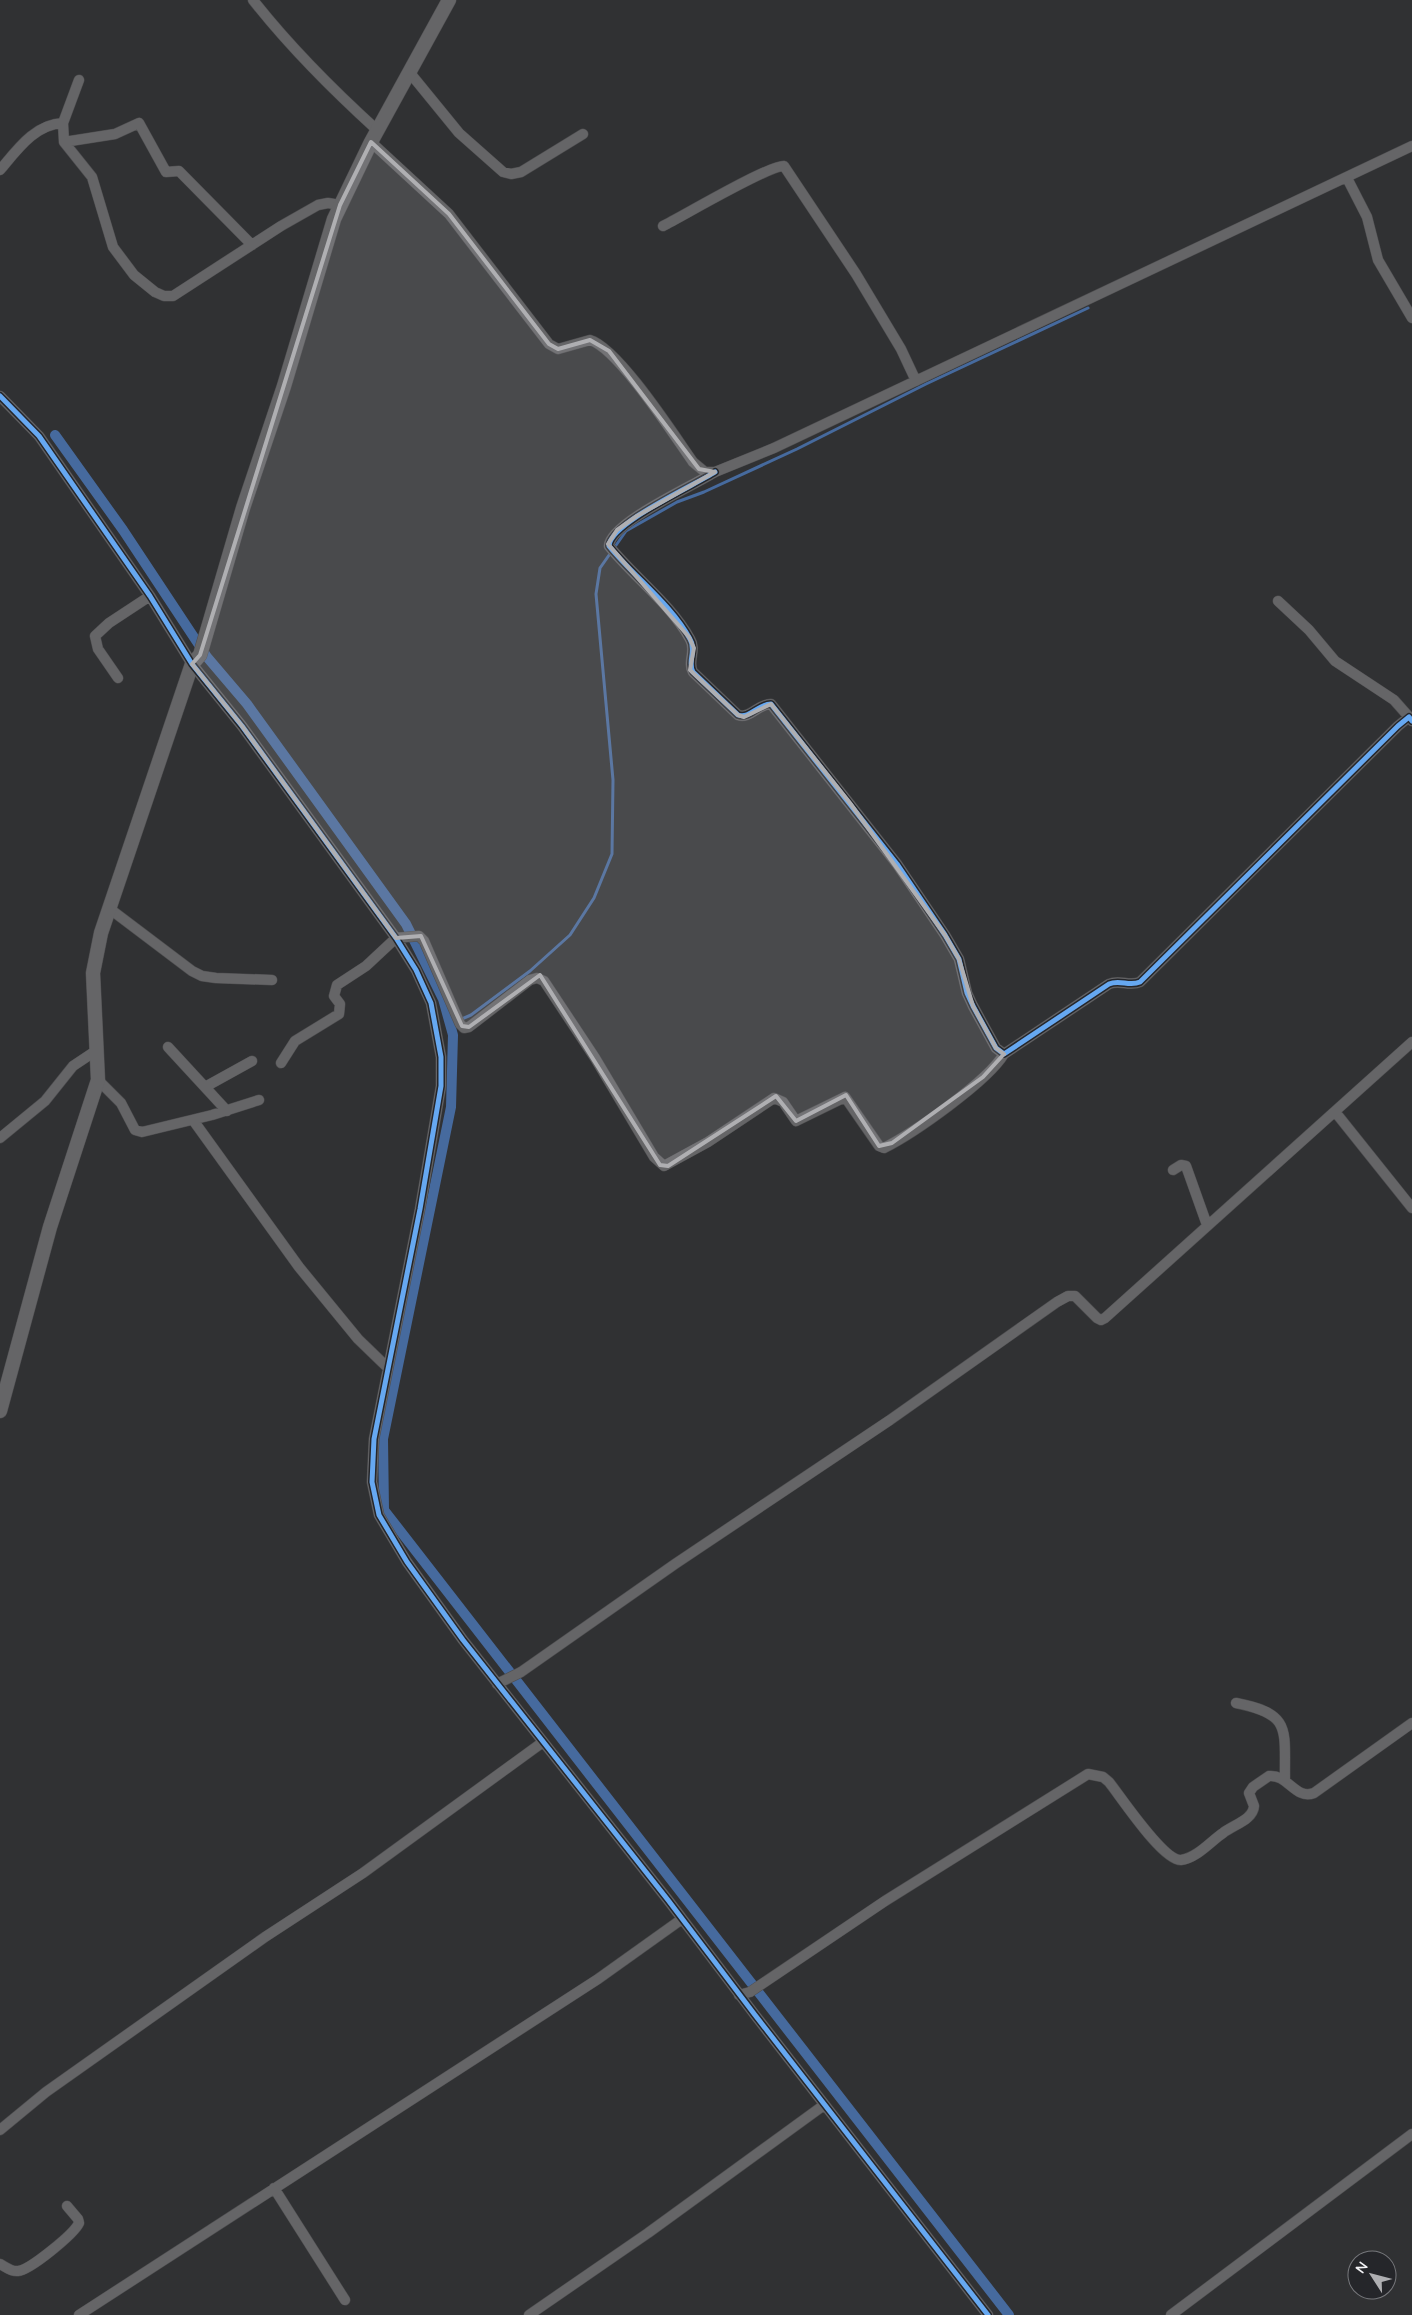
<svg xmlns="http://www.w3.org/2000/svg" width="1412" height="2315" font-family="Quicksand,sans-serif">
  <rect width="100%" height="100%" fill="#303133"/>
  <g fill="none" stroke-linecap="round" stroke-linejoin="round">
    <path stroke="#466a9e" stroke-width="3" d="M450 1024 471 1015 530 971 570 935 594 898 612 854 613 780 596 594 600 568 626 531 677 502 704 492 797 449 926 384 1088 308"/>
    <path stroke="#466a9e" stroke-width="10" d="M55 435 123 530 207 657 247 704 406 924 443 999 453 1035 451 1107 383 1439 384 1510 1009 2315"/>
    <defs>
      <path id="street" d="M253 0C290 47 333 90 377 130
        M410 73 459 133 503 172 511 174 521 172 583 134
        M79 80 63 123 64 142 92 177 113 247 134 275 155 292 164 296H173L281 226 318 205 328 203 340 205
        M64 142 115 134 139 123 166 172 179 171 252 245
        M371 142 449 214 549 344 558 349 590 340C618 348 674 435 693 462L705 472H715L774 448 1412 146
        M0 170C17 150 35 124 63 123
        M1347 178 1367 217 1378 260 1412 318
        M663 226C683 216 769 165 784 166L856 274 901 349 916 381
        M0 396 39 436 150 596 192 664 242 726 396 938 416 970 431 1003 441 1057V1086L420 1209 374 1439 372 1482 379 1515 407 1562 463 1640 668 1900 755 2015 988 2315
        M715 472C695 485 610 523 609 546 634 577 671 604 690 639 697 650 687 662 693 672L738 715C750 719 758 704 771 704L897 864 945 935 959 959 967 993 973 1006 996 1048 1004 1054 1109 984C1120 979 1129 987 1140 982L1398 726 1409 717 1412 721
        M1278 601 1309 630 1335 661 1394 700 1409 717
        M118 678 98 649 95 636 109 623 150 596
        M110 909 192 971 202 976 216 978 272 980
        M168 1047 227 1111
        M281 1063 295 1041 339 1014 340 1004 334 996 337 985 366 966 396 938 419 936 424 941 460 1024 464 1028 469 1027 530 980 537 978 544 981 595 1058 654 1157 664 1166 708 1142 774 1098 783 1102 796 1121 845 1097 879 1146 884 1148C914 1133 988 1081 1004 1054
        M98 1080 121 1103 135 1130 142 1132 212 1115 259 1100
        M205 1087 252 1061
        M1336 1113 1412 1208
        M193 1120 299 1267 358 1339 388 1368
        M0 1138 45 1101 73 1066 97 1050
        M1173 1170 1181 1165 1186 1166 1207 1225
        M497 1684 521 1672 675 1564 890 1420 1057 1302 1068 1296H1075L1097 1318 1101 1320 1105 1318 1412 1042
        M1236 1703C1293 1714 1284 1730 1285 1781
        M739 1995 750 1992 885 1901 1088 1774 1103 1777 1109 1782C1121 1797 1163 1861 1181 1860 1197 1858 1211 1841 1223 1833 1233 1825 1253 1820 1254 1806L1249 1793 1253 1787 1269 1776C1288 1774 1295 1800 1314 1793L1412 1723
        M0 2130 46 2092 265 1937 363 1873 543 1742
        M274 2188 345 2300
        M0 2264C6 2267 11 2272 18 2271 30 2270 74 2234 79 2223L78 2219 67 2206
        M79 2315 598 1979 682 1919
        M529 2315 648 2233 824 2105
        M1171 2315 1412 2134"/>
      <path id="secondary" d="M0 1411 50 1227 98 1080 93 973 101 933 192 664 200 655 243 508 284 386 334 219 371 142 449 0"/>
    </defs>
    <use href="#street" stroke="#4d4d4f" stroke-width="11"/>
    <use href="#secondary" stroke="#4d4d4f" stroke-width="15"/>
    <use href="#street" stroke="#656567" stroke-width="10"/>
    <use href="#secondary" stroke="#656567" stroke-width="14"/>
    <defs>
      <path id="cycleway" d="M0 396 39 436 150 596 192 664 242 726 396 938 416 970 431 1003 441 1057V1086L420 1209 374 1439 372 1482 379 1515 407 1562 463 1640 668 1900 755 2015 988 2315
        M715 472C695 485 610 523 609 546 634 577 671 604 690 639 697 650 687 662 693 672L738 715C750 719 758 704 771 704L897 864 945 935 959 959 967 993 973 1006 996 1048 1004 1054 1109 984C1120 979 1129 987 1140 982L1398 726 1409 717 1412 721"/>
    </defs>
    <use href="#cycleway" stroke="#25262a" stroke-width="8"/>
    <use href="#cycleway" stroke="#66a8f1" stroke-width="5"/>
  </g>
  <path fill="#afafb2" fill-opacity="0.2" stroke="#afafb2" stroke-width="4" stroke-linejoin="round" d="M371 142 449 214 549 344 558 349 590 340 609 351 699 469 715 472 637 516 617 530 608 544 689 637 694 648 690 670 738 715 744 717 771 704 850 803 945 935 959 959 973 1006 996 1048 1004 1054 983 1077 892 1143 879 1146 846 1095 796 1121 776 1096 668 1166 660 1165 540 975 469 1027 462 1026 421 936 396 938 242 726 192 664 200 655 340 205Z"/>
  <g transform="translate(1372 2275) rotate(306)"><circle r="24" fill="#25262a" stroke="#77787c"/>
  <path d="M0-4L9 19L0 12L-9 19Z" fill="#afafb2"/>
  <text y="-8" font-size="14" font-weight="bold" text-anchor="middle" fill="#f3f3f6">N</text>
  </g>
</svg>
